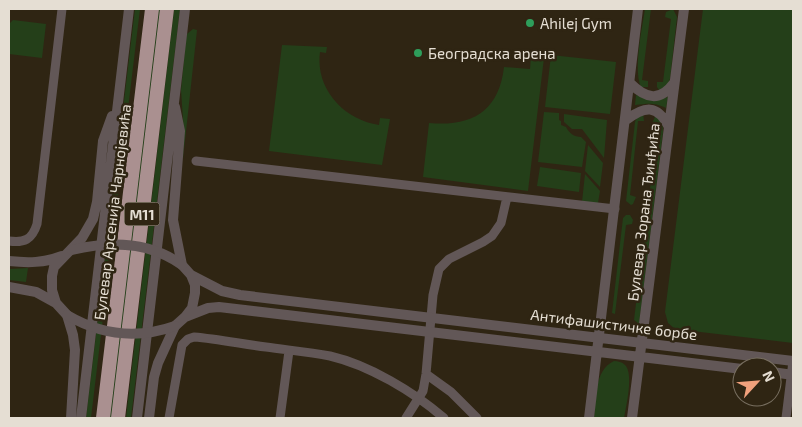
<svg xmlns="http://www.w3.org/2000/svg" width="802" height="427" font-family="'Exo 2',sans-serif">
  <rect width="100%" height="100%" fill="#2f2513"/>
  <path fill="#243f19" d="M135 9H140L91 418H86Z
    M155 9H161L113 418H108Z
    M174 9H180L131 418H126Z
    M645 9H651L642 80 648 81V87H641C633 70 642 29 645 9Z
    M673 9 677 17 670 79 667 86 659 90 657 87V82H663L671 19 665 17 666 12Z
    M703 9H793V343L675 329 668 323 665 312Z
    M13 20 46 24 42 58 9 54V24Z
    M193 29 197 30 183 159 184 134 181 90 186 38 187 34Z
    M282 45 327 47 326 53 320 52C315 89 344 120 379 125L380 118 390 119 382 165 269 151Z
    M551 55 616 62 610 114 545 107Z
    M531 57 544 58 528 191 423 177 429 123C472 127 499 111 504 67L530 69Z
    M636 95 654 100 668 97 666 108C653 102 648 104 635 105Z
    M544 112 559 113V120L561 121V125L566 127C569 133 574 137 581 137L586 142 582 167 538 162Z
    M643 113 644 121H638L630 195 636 197 633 204 631 205 626 201 635 122 637 117Z
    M564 114 607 120 604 158 582 129H572L564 122Z
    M656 115 662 121 663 132 639 324 634 320 658 124 652 123Z
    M588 145 603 163 600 187 585 171Z
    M540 167 581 173 579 192 537 186Z
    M585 174 600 191 598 203 582 202Z
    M626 215H630L633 220 632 224 626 225 615 314 612 313 623 218Z
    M28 268 26 282 9 280V269Z
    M614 361C618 361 622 362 625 365 634 374 626 406 624 418H594C596 400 594 370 614 361Z"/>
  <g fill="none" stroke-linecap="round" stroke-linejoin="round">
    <path stroke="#625757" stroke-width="9" d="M196 161 615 209
      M9 241C24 243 32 240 37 224L62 9
      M426 374 451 392 477 418
      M169 418 182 345 188 339 194 337C218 339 242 344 266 347 287 350 309 352 330 356 369 365 414 392 444 418
      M280 418 289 351
      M406 418 423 391 426 374 433 295 439 269 449 259 483 242 492 236 501 223 507 197
      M786 418 793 361"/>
    <path stroke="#625757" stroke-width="10" d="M630 83C646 99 660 102 674 83
      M626 120C645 106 657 104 669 127
      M9 261C28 263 44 263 62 256
      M191 275 222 291 240 295 793 361
      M9 287 36 292 56 303
      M185 317 208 308 219 307 742 369
      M772 372 793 375
      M71 418 75 350 73 335 67 315 56 303 52 290V276L54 267 82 238 93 219 97 202 103 141 112 116
      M81 418 129 9
      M137 418 185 9
      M149 418 154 377 158 363 175 326 185 317 192 308 195 293V285L191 275 182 265 173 220 180 131 175 107
      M589 418 638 9
      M632 418 684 9"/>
    <path stroke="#aa9090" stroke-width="14" d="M103 418 152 9
      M118 418 167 9"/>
    <path stroke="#625757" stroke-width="10" d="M72 250C110 241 150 242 182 265
      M67 315C101 335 138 339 175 326"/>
  </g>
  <g fill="#2e9e5b" stroke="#2f2513" stroke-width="2">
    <circle cx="530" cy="23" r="5"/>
    <circle cx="418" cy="53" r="5"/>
  </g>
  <g text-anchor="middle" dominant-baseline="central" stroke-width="5" stroke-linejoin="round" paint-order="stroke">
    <rect fill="#2f2513" stroke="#aea699" stroke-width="1" x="124.5" y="202.5" width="35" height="23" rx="4"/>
    <g font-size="14" font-weight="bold" fill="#e5ded3">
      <text x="142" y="214">M11</text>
    </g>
    <g font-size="15" fill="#e5ded3" stroke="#2f2513" text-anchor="start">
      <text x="540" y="23">Ahilej Gym</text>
      <text x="428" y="53">Београдска арена</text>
    </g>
    <g font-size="15" fill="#e5ded3" stroke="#2f2513">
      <text transform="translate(112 212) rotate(-83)">Булевар Арсенија Чарнојевића</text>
      <text transform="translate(643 212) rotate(-83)">Булевар Зорана Ђинђића</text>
      <text transform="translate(614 324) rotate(7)">Антифашистичке борбе</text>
    </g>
  </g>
  <rect width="802" height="427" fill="none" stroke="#e5ded3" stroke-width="20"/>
  <g transform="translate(757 382) rotate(64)"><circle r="24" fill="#2f2513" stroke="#786f60"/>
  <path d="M0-4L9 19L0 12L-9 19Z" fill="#f1a17c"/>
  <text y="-8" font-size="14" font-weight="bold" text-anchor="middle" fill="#e5ded3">N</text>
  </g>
</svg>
